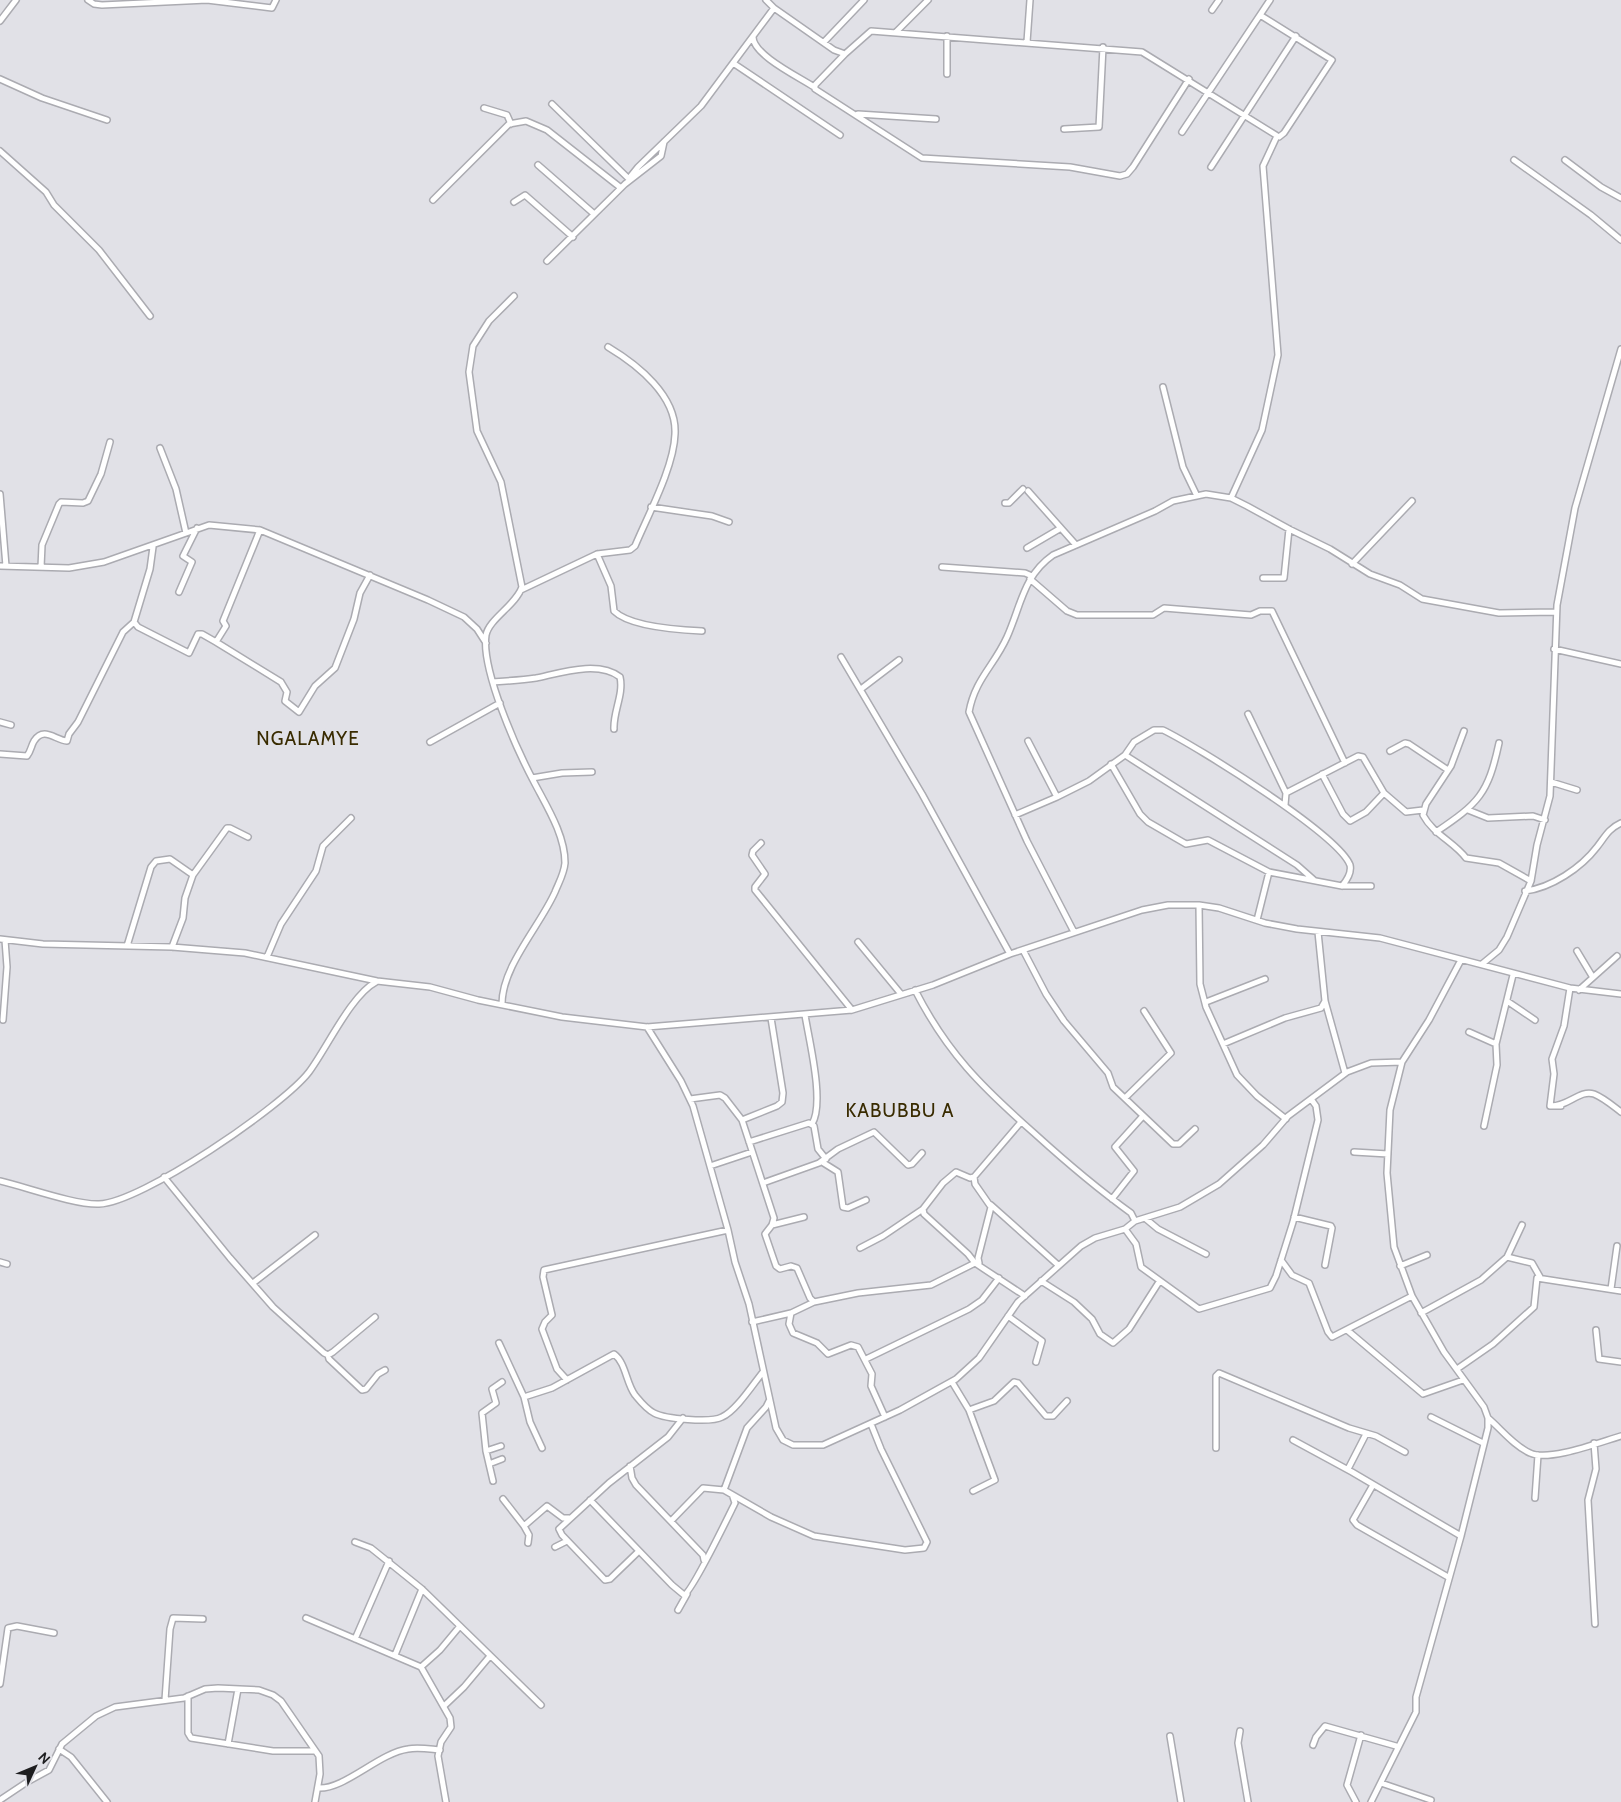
<svg xmlns="http://www.w3.org/2000/svg" width="1621" height="1802" font-family="Cabin,sans-serif">
  <rect width="100%" height="100%" fill="#e1e1e7"/>
  <g fill="none" stroke-linecap="round" stroke-linejoin="round">
    <defs>
      <path id="street" d="M88 0 94 4 102 5 207 0 272 8 276 0
        M766 0 774 8 834 50 845 54 871 31 1142 52 1279 137 1284 133 1332 60 1260 15
        M1212 10 1219 0
        M0 21 16 0
        M896 32 928 0
        M753 37C753 55 799 77 814 87
        M824 42 864 0
        M1027 42 1030 0
        M845 54 815 85V89L922 158 1070 167 1120 176 1127 174 1133 167 1189 79
        M733 63 840 135
        M947 74V36
        M0 79 42 98 107 120
        M552 104 630 180V177L638 167 701 106 774 8
        M484 108 507 115 511 124
        M858 114 936 119
        M1064 129 1099 127 1103 47
        M1182 132 1270 0
        M0 151 46 192 54 205 99 250 150 316
        M1514 160 1591 215 1621 240
        M1565 160 1601 187 1621 198
        M538 165 593 213
        M1211 167 1296 36
        M433 200 509 124 526 121 547 130 621 188
        M514 202 525 195 573 237
        M547 261 625 184 661 156 664 142
        M1163 387 1183 467 1197 496
        M160 448 176 489 186 533
        M1028 491 1076 545
        M0 494 6 566
        M1231 498 1262 430 1278 355 1263 166 1277 136
        M1005 503H1009L1023 489
        M651 507 712 516 729 522
        M1027 548 1061 528
        M597 554 611 586 614 611C630 627 680 630 702 631
        M1352 564 1412 501
        M0 566 69 568 104 562 209 525 260 530 428 600 464 617 477 629 486 643
        M41 567 42 545 59 504 61 502 83 503 88 501 101 474 110 442
        M942 567 1025 573 1032 576
        M1263 578H1284L1289 529
        M1030 579 1067 611 1077 615H1153L1164 608 1251 615 1260 611H1272L1345 763
        M521 590 597 554 630 550 635 546C648 515 674 467 675 434 677 396 638 365 608 347
        M179 592 192 562 183 556 197 528
        M134 622 138 627 189 653 198 634H202L216 642 226 626 223 621 260 530
        M216 642 281 682 287 692 285 701 299 712 315 686 335 668 354 619 360 593 370 575
        M1554 649 1621 664
        M841 657 922 794 1010 954
        M493 682C507 681 522 680 536 678 560 673 598 660 620 677 624 694 613 712 614 729
        M861 689 899 660
        M1248 714 1286 793 1285 805
        M0 722 11 725
        M1464 731 1451 766 1426 804 1423 815C1433 834 1454 842 1466 858L1499 863 1531 881
        M430 742 500 703
        M1390 751 1405 743 1409 744 1448 770
        M0 754 27 756C31 751 31 746 34 741 44 726 55 740 67 741L69 734 78 722 123 632 134 622 150 569 153 547
        M1125 755 1297 865 1314 880
        M1111 764 1140 814 1148 822 1186 844 1208 840 1269 872 1342 886H1371
        M1322 774 1343 814 1350 821 1366 812 1384 793
        M532 778 562 773 592 772
        M1551 782 1577 790
        M1286 793 1358 756 1363 757 1384 793 1406 812 1423 810
        M1057 797 1089 781 1125 755 1134 742 1154 730H1163C1196 746 1338 834 1350 865 1352 873 1347 880 1342 886
        M1468 810 1488 818 1533 816 1545 820
        M1015 815 1057 797 1028 741
        M1436 832C1479 803 1488 794 1499 743
        M761 843 753 851 752 855 765 874 755 887V890L852 1010
        M193 875 227 828H230L248 837
        M1525 891C1551 888 1581 868 1597 847 1605 837 1608 829 1621 823
        M1199 905 1200 984 1206 1007 1237 1075 1257 1096 1286 1119
        M1257 920 1269 872
        M1074 932 1027 841 969 712C975 679 994 666 1007 637 1021 606 1023 576 1053 555L1155 511 1173 501 1206 494 1231 498 1247 506 1289 529 1330 549 1370 574 1400 585 1422 599 1499 613 1556 612
        M1318 932 1325 1001 1345 1073
        M0 939 43 944 172 947 245 953 377 981 430 987 478 1000 562 1017 647 1027 852 1010 933 985 1010 954 1142 910 1168 905H1199L1219 908 1265 923 1297 929 1380 938 1570 988 1621 994
        M858 942 901 994
        M127 946 151 867 156 861 170 859 193 875 185 898 183 918 172 947
        M1023 950 1046 994 1064 1021 1108 1073 1113 1087 1173 1144H1179L1195 1129
        M1577 951 1592 976
        M267 957 281 924 316 871 323 846 351 818
        M1482 964 1499 950 1507 937 1531 881 1537 845 1550 796 1557 605 1575 508 1621 349
        M915 990C947 1053 982 1087 1034 1133 1067 1163 1095 1187 1131 1213L1135 1221
        M1579 990 1617 956
        M1507 1001 1535 1020
        M1206 1002 1265 979
        M502 1004C502 966 540 926 555 892 559 882 564 874 565 863 565 835 547 807 534 782 517 750 481 670 486 635 489 619 516 605 522 587L501 482 477 431 469 372 473 346 489 321 514 296
        M805 1015C809 1040 825 1103 812 1124
        M3 1020 7 967 5 940
        M647 1027 681 1081 693 1106 728 1230 735 1262 749 1304 776 1428 783 1440 793 1445H823L900 1410 956 1379 979 1358 1018 1302 1081 1246 1095 1238 1125 1229 1135 1221 1180 1207 1219 1184 1263 1145 1288 1116 1347 1072 1371 1063 1402 1062
        M1469 1032 1496 1044
        M1223 1044 1285 1018 1321 1008 1325 1001
        M1125 1098 1171 1053 1144 1011
        M690 1099 720 1095 725 1098 742 1120 774 1218 772 1225 765 1234 776 1266 780 1269 791 1266 797 1268 810 1298 814 1302 858 1293 931 1285 975 1263 1025 1296
        M1550 1106 1554 1074 1552 1059 1564 1026 1570 988
        M1561 1106H1550C1568 1107 1580 1089 1594 1094 1604 1098 1613 1106 1621 1112
        M742 1120 777 1106 782 1102 783 1093 771 1018
        M1484 1126 1497 1065 1496 1044 1513 975
        M749 1142 809 1123 814 1126 818 1149 826 1159
        M1354 1152 1388 1154
        M822 1162 838 1172 843 1207 848 1208 866 1200
        M710 1166 752 1152
        M164 1177 230 1258 273 1307 324 1353 328 1355 333 1352 375 1317
        M974 1177 975 1184 991 1207 978 1258 979 1263
        M0 1181C26 1187 75 1205 99 1204 141 1203 283 1106 309 1072 327 1048 351 995 376 982
        M763 1183 819 1163 838 1149 874 1132 908 1165 912 1164 922 1153
        M1112 1199 1134 1171 1115 1147 1143 1116
        M991 1205 1058 1265
        M1294 1217 1331 1226 1332 1228 1325 1265
        M1146 1219 1158 1229 1206 1254
        M772 1225 804 1217
        M1125 1229 1136 1244 1141 1267 1199 1309 1270 1288 1276 1276 1293 1222 1318 1120 1316 1106 1311 1099
        M860 1248 883 1236 923 1209
        M1507 1257 1522 1225
        M1281 1260 1292 1275 1309 1283 1328 1332 1332 1337 1412 1296
        M0 1262 7 1264
        M975 1263 968 1254 924 1214 923 1209 943 1183 956 1172 970 1178 974 1177 1021 1122
        M1400 1266 1427 1255
        M1041 1281 1074 1302 1092 1319 1100 1334 1113 1343 1129 1329 1159 1282
        M253 1283 315 1235
        M1611 1289 1617 1246
        M814 1302 791 1313 789 1324 793 1333 817 1343 828 1354 851 1345 858 1347 872 1374 871 1386 885 1417
        M1421 1313 1481 1280 1507 1257 1532 1263 1540 1277
        M1008 1316 1042 1341 1036 1362
        M752 1322 791 1313
        M1347 1330 1423 1394 1463 1380
        M1596 1330 1599 1359 1621 1362
        M499 1343 524 1397 552 1388 614 1354C626 1363 626 1383 635 1395 640 1401 646 1409 654 1413 665 1419 711 1423 722 1417 736 1411 753 1384 763 1372
        M328 1355 329 1359 362 1390 366 1389 378 1374 385 1370
        M866 1359 969 1309 982 1300 999 1278
        M1457 1369 1493 1344 1534 1307 1537 1278 1621 1291
        M567 1380 557 1369 542 1329 545 1322 552 1315 543 1277 544 1270 728 1230
        M952 1382 969 1410 995 1480 973 1491
        M524 1397 530 1422 542 1448
        M969 1410 994 1401 1014 1382 1018 1383 1046 1416H1053L1067 1401
        M1431 1417 1483 1443
        M1488 1418C1501 1429 1514 1446 1530 1453 1549 1462 1600 1442 1621 1436
        M1293 1440 1352 1472 1461 1536
        M1594 1443 1596 1469 1588 1500 1595 1624
        M501 1446 486 1451 482 1413 496 1403 492 1389 502 1382
        M1216 1448V1376L1219 1373 1349 1428 1376 1436 1405 1452
        M486 1451 493 1481
        M489 1464 502 1459
        M630 1466 632 1478 636 1485 703 1555 704 1560
        M1348 1469 1366 1434
        M1373 1485 1353 1520 1357 1525 1448 1577
        M724 1490 747 1428 766 1407 769 1401
        M1535 1498 1538 1455
        M503 1499 524 1526 547 1506 563 1518H569
        M590 1500 672 1585 684 1595C692 1592 728 1517 735 1503L733 1497
        M671 1521 703 1488 724 1490 771 1517 814 1536 905 1550 924 1548 927 1542 881 1449 871 1424
        M524 1526 529 1535 528 1543
        M355 1542 371 1548 422 1589 541 1705
        M555 1547 567 1541
        M639 1551 610 1579 605 1580 562 1535 559 1529 609 1483 668 1437 683 1418
        M678 1610 687 1594
        M306 1618 421 1667 450 1718 451 1727 441 1742 438 1756 446 1802
        M355 1639 389 1561
        M395 1655 422 1589
        M421 1667 440 1650 460 1626
        M0 1684 8 1628 17 1626 54 1633
        M188 1696V1733L191 1738 273 1751H315
        M165 1700 170 1629 173 1618 203 1619
        M444 1706 464 1687 490 1656
        M1240 1731 1238 1743 1248 1802
        M1170 1736 1181 1802
        M228 1744 238 1689
        M1313 1745 1316 1737 1325 1726 1396 1746
        M59 1749 71 1757 107 1802
        M1381 1783 1431 1800
        M318 1788C344 1790 379 1753 408 1749 418 1747 429 1749 440 1750
        M0 1800 27 1782 49 1770 62 1744 96 1716 115 1707 184 1698 205 1689 218 1688 259 1690 273 1695 281 1701 319 1756 320 1774 315 1802
        M1356 1802 1347 1785 1361 1735
        M1371 1802 1416 1712V1697L1461 1536 1488 1428V1418L1484 1407 1444 1352 1412 1296 1394 1247 1387 1173 1390 1110 1402 1062 1429 1020 1461 960"/>
    </defs>
    <use href="#street" stroke="#ababb1" stroke-width="8"/>
    <use href="#street" stroke="#fff" stroke-width="5"/>
  </g>
  <g text-anchor="middle" dominant-baseline="central" stroke-width="5" stroke-linejoin="round" paint-order="stroke">
    <g font-size="19" letter-spacing="1" fill="#392b00" stroke="#e1e1e7">
      <text x="308" y="738">NGALAMYE</text>
      <text x="900" y="1110">KABUBBU A</text>
    </g>
  </g>
  <g transform="translate(35 1767) rotate(46)" stroke="#e1e1e7" stroke-width="4" paint-order="stroke">
  <path d="M0-4L9 19L0 12L-9 19Z" fill="#1e1e20"/>
  <text y="-8" font-size="14" font-weight="bold" text-anchor="middle" fill="#1e1e20">N</text>
  </g>
</svg>
